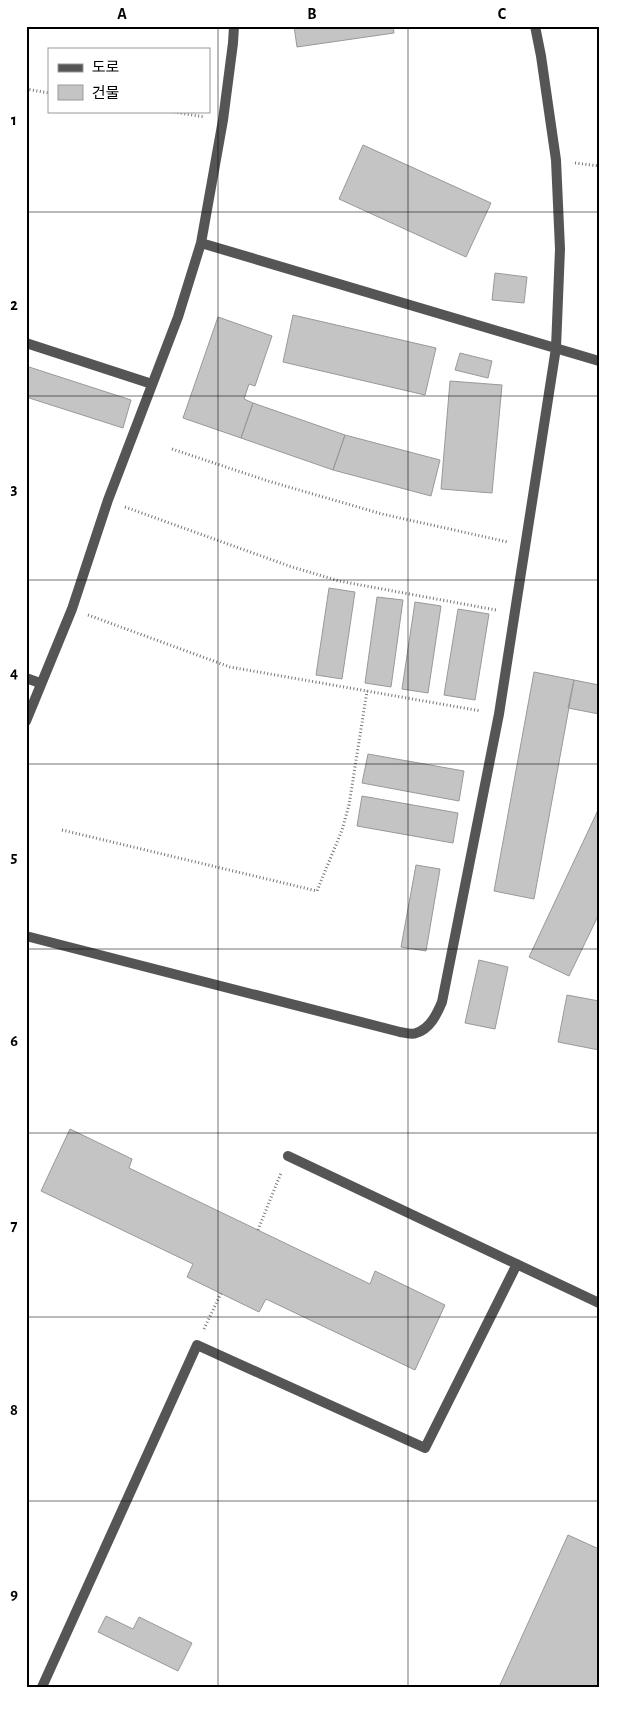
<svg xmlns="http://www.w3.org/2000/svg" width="625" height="1713" font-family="'Alegreya Sans','Noto Sans KR',sans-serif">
  <rect width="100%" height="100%" fill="#fff"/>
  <path fill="#c4c4c4" stroke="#999" d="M294 26H393L394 33 297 47Z
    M363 145 491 203 466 257 339 199Z
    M495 273 527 277 524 303 492 300Z
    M293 315 436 348 425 395 283 362Z
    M218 317 272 336 255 386 249 384 244 399 253 403 241 438 183 418Z
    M460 353 492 361 488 378 455 370Z
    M26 366 131 400 123 428 26 397Z
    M450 381 502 385 492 493 441 489Z
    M253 403 345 435 333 470 241 438Z
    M345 435 440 460 431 496 333 470Z
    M329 588 355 592 342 679 316 675Z
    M377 597 403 600 391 687 365 683Z
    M415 602 441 606 428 693 402 689Z
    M458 609 489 614 475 700 444 695Z
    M534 672 574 680 534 899 494 891Z
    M574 680 599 685V714L568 708Z
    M368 754 464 771 459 801 362 783Z
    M362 796 458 813 453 843 357 826Z
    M599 808V914L569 976 529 957Z
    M416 865 440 869 426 951 401 947Z
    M479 960 508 967 495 1029 465 1023Z
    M567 995 599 1001V1050L558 1042Z
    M70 1129 132 1159 129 1168 370 1284 375 1271 445 1305 415 1370 266 1299 259 1312 187 1277 193 1264 41 1191Z
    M568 1535 599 1549V1687H499Z
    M106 1616 133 1629 139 1617 192 1643 178 1671 98 1632Z"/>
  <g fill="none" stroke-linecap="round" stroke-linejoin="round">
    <path stroke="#777" stroke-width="3" stroke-dasharray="1 2.5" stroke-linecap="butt" d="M26 89 49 93
      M167 111 205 117
      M575 163 599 166
      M172 449 268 481 382 514 508 542
      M125 507 289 566 339 581 496 610
      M88 615 230 667 481 711
      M62 830 317 891 342 830 349 805 367 691
      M258 1230 281 1173
      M204 1329 221 1293"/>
    <path stroke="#555" stroke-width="10" d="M288 1156 599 1303
      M42 1687 197 1345 425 1448 517 1264"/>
    <path stroke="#555" stroke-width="10" d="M201 243 599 361
      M26 343 152 384
      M26 678 40 683
      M26 721 72 609 108 500 178 317 201 243 223 120 233 43 234 26
      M26 936 400 1032C405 1033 412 1035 416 1033 430 1029 437 1014 442 1002L499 714 556 348 560 249 556 160 541 56 535 26"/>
  </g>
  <path fill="none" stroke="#000" stroke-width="1" stroke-opacity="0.55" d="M218 26V1687M408 26V1687M26 212H599M26 396H599M26 580H599M26 764H599M26 949H599M26 1133H599M26 1317H599M26 1501H599"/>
  <rect width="625" height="1713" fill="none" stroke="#ffffff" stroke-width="55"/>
  <rect x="48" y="48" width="162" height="65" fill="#ffffff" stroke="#999999"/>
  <rect x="58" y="64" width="25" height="8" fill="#555555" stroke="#999999"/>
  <text x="92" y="72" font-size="15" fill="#000000">도로</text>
  <rect x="58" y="85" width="25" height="15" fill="#c4c4c4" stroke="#999999"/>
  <text x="92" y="98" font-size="15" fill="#000000">건물</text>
  <rect x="28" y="28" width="570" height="1658" fill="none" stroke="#000" stroke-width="2"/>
  <g font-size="16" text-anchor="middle" font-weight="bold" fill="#000">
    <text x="122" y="19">A</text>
    <text x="312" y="19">B</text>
    <text x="502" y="19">C</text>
    <text x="14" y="125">1</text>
    <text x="14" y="310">2</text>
    <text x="14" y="494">3</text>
    <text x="14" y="678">4</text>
    <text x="14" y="862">5</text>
    <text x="14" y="1046">6</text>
    <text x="14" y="1231">7</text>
    <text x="14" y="1415">8</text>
    <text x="14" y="1599">9</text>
  </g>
</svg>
